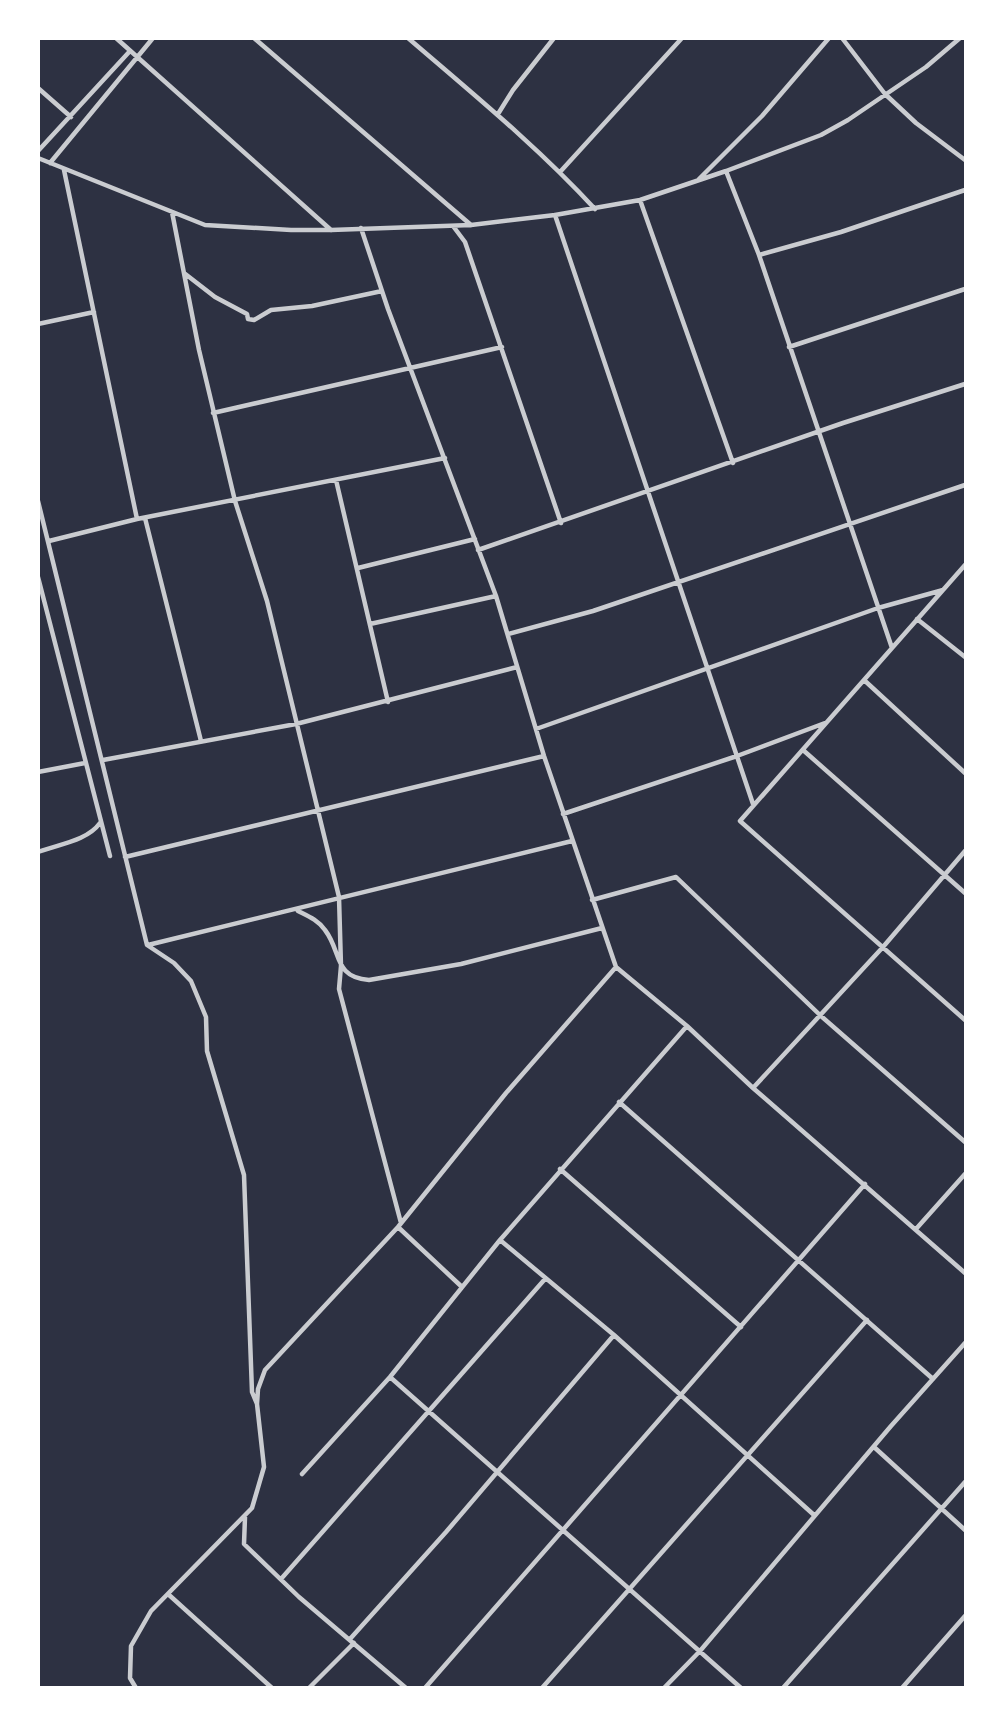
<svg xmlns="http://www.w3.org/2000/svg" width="1004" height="1726" font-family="'PT Sans',sans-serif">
  <rect width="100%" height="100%" fill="#2d3142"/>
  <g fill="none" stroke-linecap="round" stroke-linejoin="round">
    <path stroke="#caccd0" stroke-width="4.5" d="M116 38 331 230
      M254 38 471 225
      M408 38C472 93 538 147 595 209
      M842 38 885 94 916 123 965 160
      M38 88 71 117
      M498 114 513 90 554 38
      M38 151 130 51
      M38 158 205 225 291 230H331L471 225 555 215 640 200 726 171 821 135 848 120 926 67 960 38
      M50 163 153 38
      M64 170 137 519
      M726 171 759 255 892 648
      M560 172 682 38
      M699 179 762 116 829 38
      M640 200 733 463
      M172 212 199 350 235 501 267 601 339 897 341 966 339 989 401 1223
      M555 215 753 804
      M453 226 465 242 561 523
      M361 228 388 309 496 596 544 756 616 967 687 1026 753 1088 965 1273
      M759 255 841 232 965 190
      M184 273 215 297 247 314 248 319 254 320 271 310 312 306 382 291
      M38 324 94 312
      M789 347 965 289
      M213 413 502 347
      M336 480 388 702
      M38 501 147 945 174 963 191 981 206 1017 207 1051 244 1175 252 1392 257 1404
      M145 518 201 741
      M49 541 137 519 445 458
      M478 550 843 423 965 384
      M965 565 740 821 965 1020
      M358 568 475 539
      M38 577 110 856
      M917 619 965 657
      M370 624 496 596
      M508 634 593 611 965 485
      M864 680 965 773
      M536 729 878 608 943 590
      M803 750 965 893
      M103 760 296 724 517 667
      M38 772 85 763
      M563 814 737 756 825 723
      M38 852C59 844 87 841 100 823
      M125 857 544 756
      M592 900 676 877 821 1016 965 1142
      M298 911C308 916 318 920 325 930 342 952 333 977 369 980L461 964 602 928
      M148 945 572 841
      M753 1088 883 947 965 851
      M619 1102 933 1379
      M560 1169 741 1327
      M398 1227 462 1287
      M916 1229 965 1174
      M500 1240 614 1335 814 1515
      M390 1377 741 1688
      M874 1447 965 1530
      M302 1474 390 1377 500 1240 687 1026
      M245 1517 244 1544 299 1597 406 1688
      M281 1579 545 1279
      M168 1594 272 1688
      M350 1639 446 1532 614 1335
      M136 1688 130 1678 131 1646 151 1611 252 1508 264 1467 257 1404 258 1389 265 1370 398 1227 506 1093 616 967
      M309 1688 354 1643
      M425 1688 865 1184
      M542 1688 867 1320
      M664 1688 700 1651 891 1426 965 1343
      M783 1688 965 1482
      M902 1688 965 1616"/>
  </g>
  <rect width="1004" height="1726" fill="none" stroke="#ffffff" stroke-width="80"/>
</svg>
